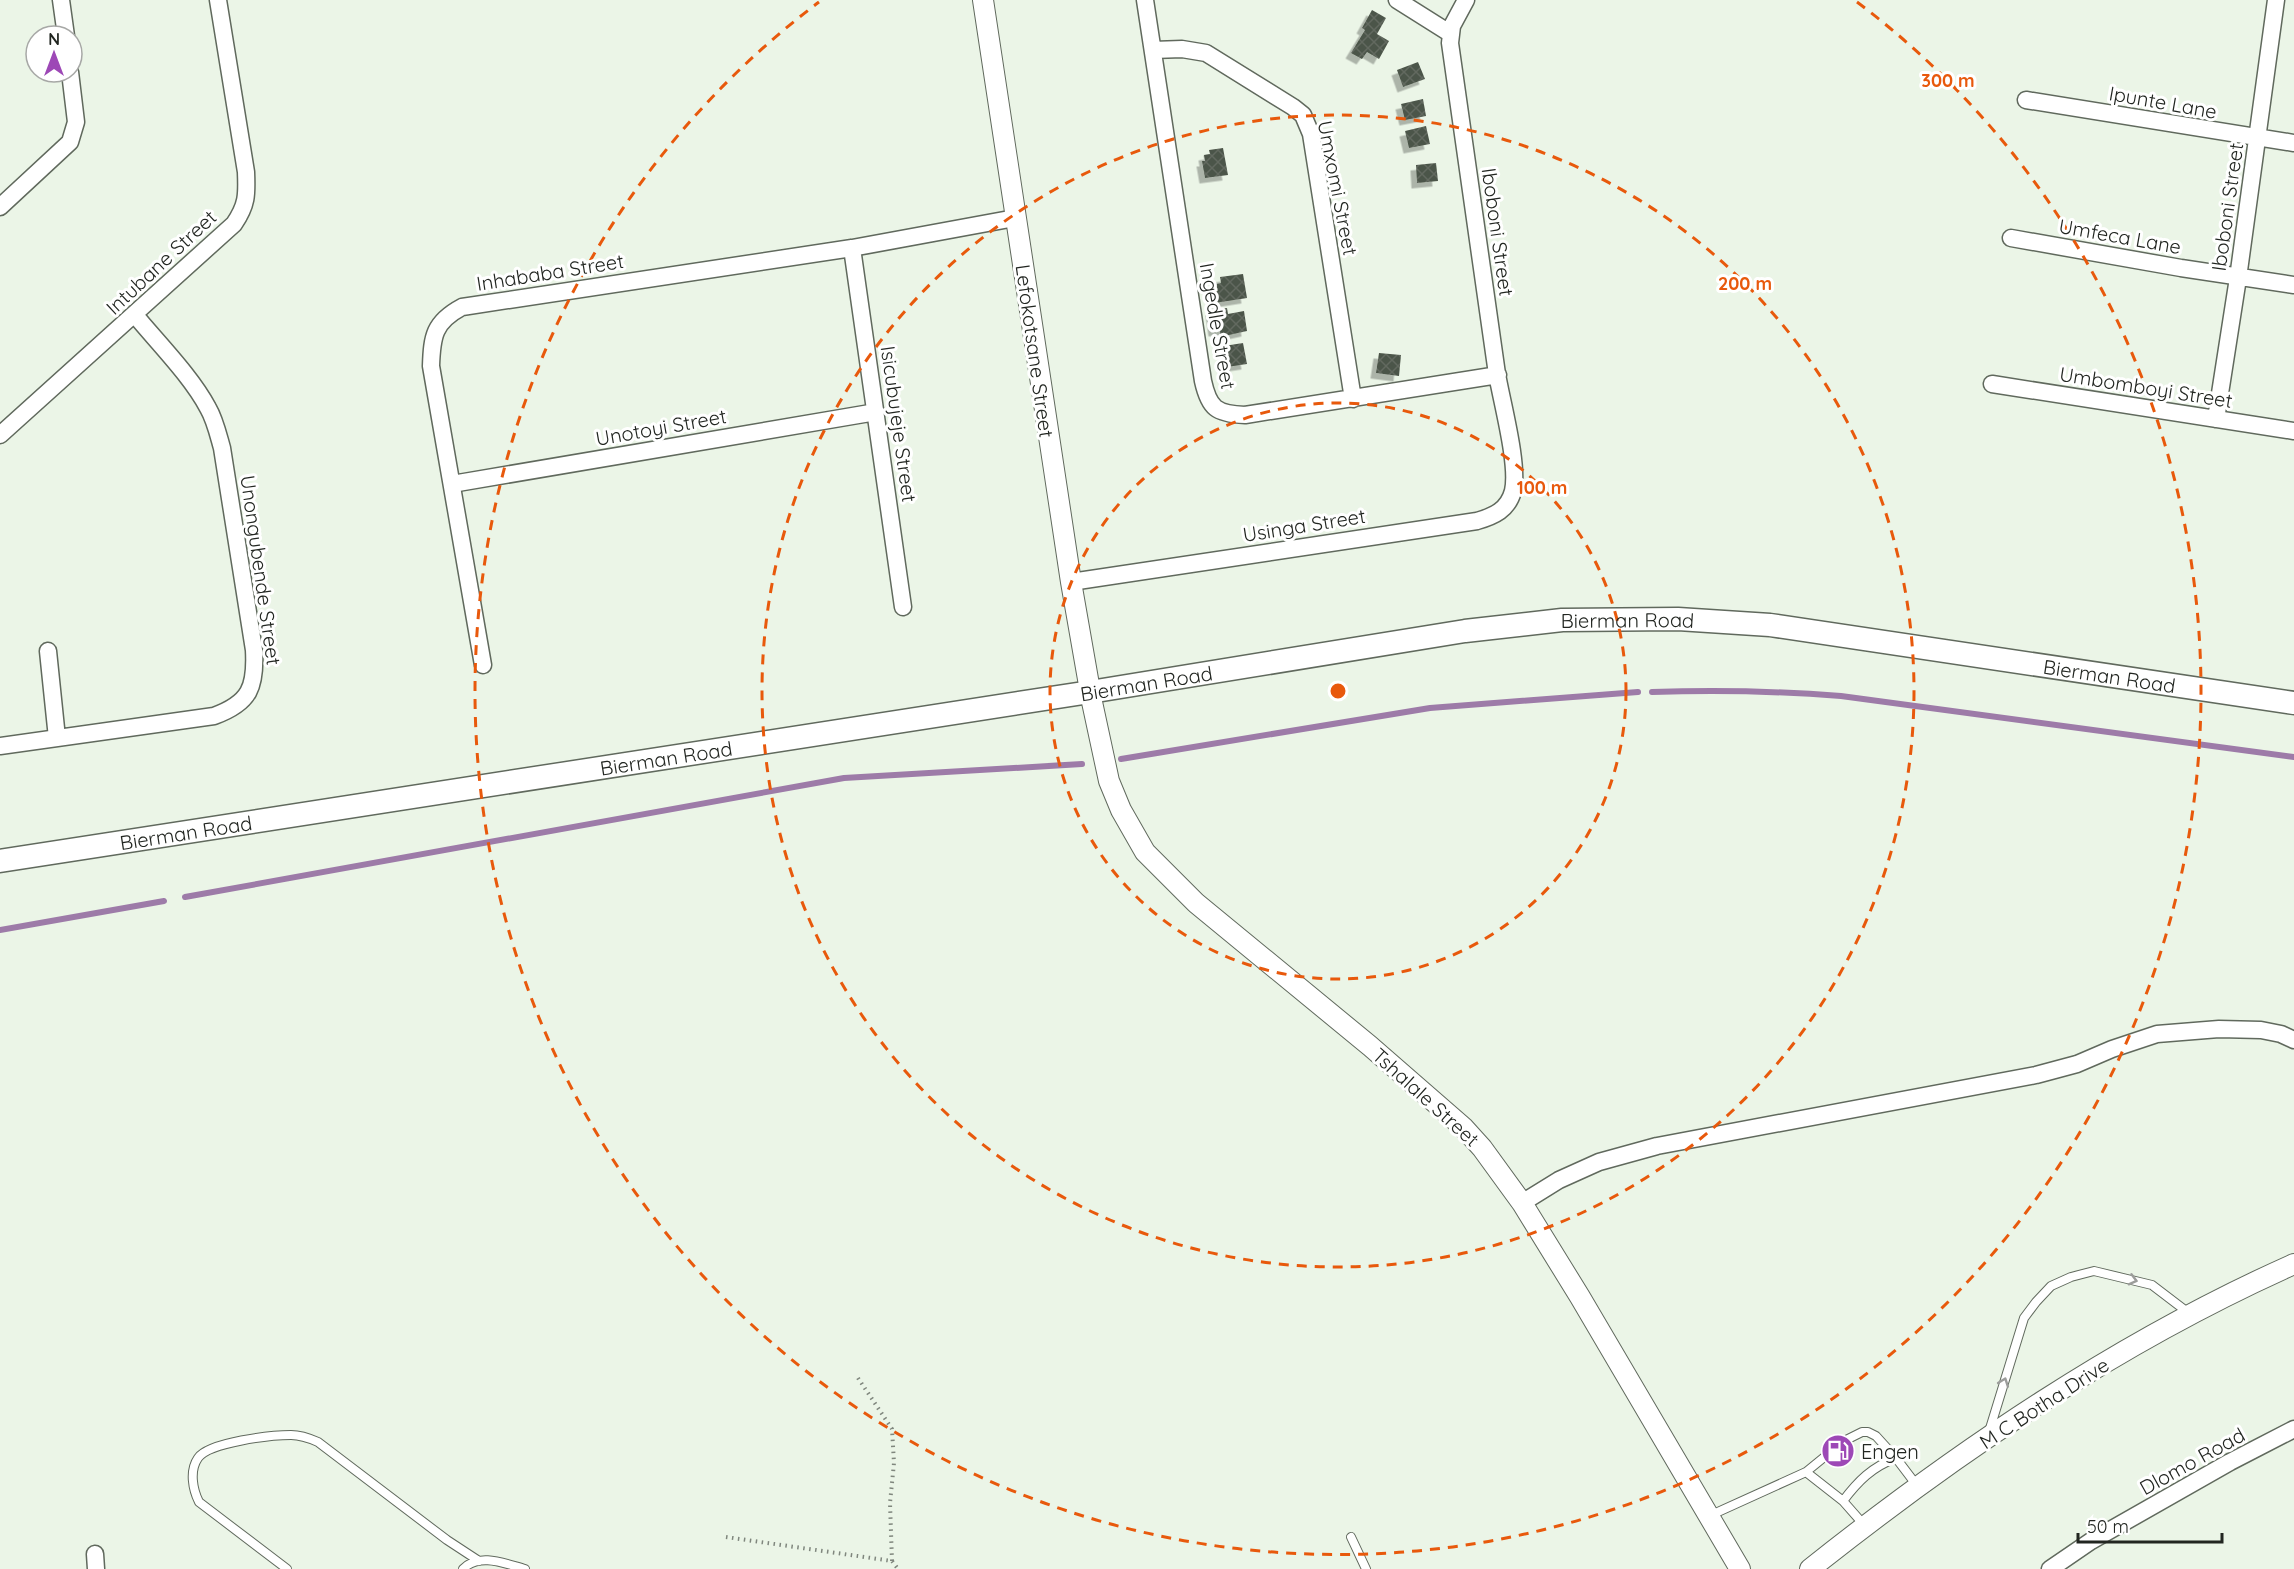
<svg xmlns="http://www.w3.org/2000/svg" width="2294" height="1569" font-family="Quicksand,sans-serif">
  <defs>
    <pattern id="building-cross-hatch" width="8" height="8" patternUnits="userSpaceOnUse" patternTransform="scale(1.5)"><rect width="8" height="8" fill="#4b5448"/><path d="M0 0l8 8M0 8l8-8" fill="none" stroke="#62695f"/></pattern>
    <filter id="shadow"><feDropShadow dx="-5.5" dy="5.5" stdDeviation="0" flood-color="#0004"/></filter>
  </defs>
  <rect width="100%" height="100%" fill="#ebf5e7"/>
  <g fill="none" stroke-linecap="round" stroke-linejoin="round">
    <path stroke="#9d7ba8" stroke-width="6" d="M1652 692C1715 690 1778 691 1841 696L2294 757
      M1121 759 1430 708 1638 692
      M185 897 844 778 1082 764
      M0 930 164 901"/>
  </g>
  <path fill="url(#building-cross-hatch)" filter="url(#shadow)" d="M1372 10 1386 18 1377 34 1389 41 1379 59 1367 52 1362 59 1351 53 1365 30 1362 28Z
    M1418 62 1425 79 1403 87 1397 70Z
    M1423 99 1426 116 1405 120 1401 104Z
    M1426 126 1430 144 1409 148 1405 131Z
    M1223 148 1228 175 1205 178 1202 161H1205L1204 155 1210 154 1209 150Z
    M1436 163 1438 181 1417 183 1416 165Z
    M1243 274 1247 298 1215 303 1213 292 1218 291 1216 284 1221 283 1220 277Z
    M1227 308 1228 314 1244 311 1247 331 1220 337V330L1214 331 1211 310Z
    M1243 343 1247 364 1227 367 1224 346Z
    M1379 353 1401 355 1399 376 1376 373Z"/>
  <g fill="none" stroke-linecap="round" stroke-linejoin="round">
    <defs>
      <path id="service" d="M1988 1435 2024 1318 2036 1302 2051 1286 2071 1277 2094 1271 2152 1285 2190 1314
        M1806 1472 1843 1501 1865 1526
        M1843 1501C1858 1481 1872 1467 1896 1458
        M1709 1516 1806 1472 1844 1441 1862 1432H1868L1876 1436 1896 1458 1918 1487
        M1351 1537 1366 1569
        M287 1569 199 1502C193 1490 189 1471 198 1458 209 1442 272 1435 291 1435 301 1435 309 1438 318 1442L447 1540 479 1561
        M463 1569C479 1552 506 1564 525 1569"/>
      <path id="minor" d="M61 0 66 36
        M1145 0 1203 381C1209 408 1216 414 1245 415L1498 375
        M1397 0 1451 34
        M1153 50 1182 49 1206 53 1293 107 1303 115 1311 134 1353 399
        M2026 100 2294 143
        M0 207 70 142 76 122 70 72
        M2011 238 2181 268 2294 285
        M852 248 903 607
        M1992 384 2294 431
        M2216 419 2238 278 2276 0
        M0 435 234 224C247 205 247 195 246 172L218 0
        M452 484 876 412
        M1071 582 1477 521C1494 516 1508 510 1513 491 1519 465 1502 403 1497 374 1481 264 1466 153 1450 43L1452 26 1466 0
        M48 651 57 738
        M483 665 431 366C432 336 434 322 462 307L852 248 1015 218
        M0 746 214 716C250 703 256 687 254 650L222 448C218 434 215 420 208 408 191 376 158 343 135 315
        M1522 1203 1559 1180 1599 1162 1657 1146 2036 1075 2077 1064 2112 1049 2157 1034 2219 1029 2261 1030 2281 1034 2294 1040
        M95 1554 96 1569
        M2050 1569 2091 1541 2230 1462 2294 1429"/>
      <path id="tertiary" d="M983 0 1071 582 1092 702 1109 781 1121 810 1145 852 1196 903 1370 1046 1463 1127 1482 1148 1522 1203 1580 1297 1740 1569
        M1810 1569C1960 1450 2119 1342 2294 1264"/>
      <g id="secondary">
        <path id="s1" d="M0 861 1090 692 1465 631 1562 620 1678 619 1770 625 2294 703"/>
      </g>
    </defs>
    <use href="#service" stroke="#60695d" stroke-width="10"/>
    <use href="#minor" stroke="#60695d" stroke-width="19"/>
    <use href="#tertiary" stroke="#60695d" stroke-width="22"/>
    <use href="#secondary" stroke="#60695d" stroke-width="25"/>
    <path stroke="#7f867d" stroke-width="4" stroke-dasharray="1.5 4.5" stroke-linecap="butt" d="M858 1378 892 1429 894 1463 890 1503 892 1561
      M726 1537 892 1561 898 1569"/>
    <use href="#service" stroke="#fff" stroke-width="8"/>
    <use href="#minor" stroke="#fff" stroke-width="16"/>
    <use href="#tertiary" stroke="#fff" stroke-width="20"/>
    <use href="#secondary" stroke="#fff" stroke-width="22"/>
  </g>
  <defs><path id="oneway-chevron" d="M-2-3.5L2.5 0L-2 3.5" fill="none" stroke-width="1.6" stroke-linecap="round" stroke-linejoin="round" transform="scale(1.5)"/></defs>
  <g stroke="#9c9d9b">
    <use href="#oneway-chevron" transform="translate(2133 1280) rotate(15)"/>
    <use href="#oneway-chevron" transform="translate(2004 1382) rotate(-70)"/>
  </g>
  <g fill="none" stroke="#e8590c" stroke-width="3" stroke-dasharray="10 8">
    <circle cx="1338" cy="691" r="288"/>
    <circle cx="1338" cy="691" r="576"/>
    <path d="M1857 2A863 863 0 1 1 819 2"/>
  </g>
  <defs>
    <symbol id="fuel-disc" viewBox="-11 -11 22 22"><circle r="9.5" fill="#9d48b6" stroke="#fff"/><path d="M-5.5-6h7V0h2V4h1.3V-2.5L3-4.5l.8-.8L6-3V5H2.5V1h-1V6h-7ZM-4.2-4.7v3.2H.2V-4.7Z" fill="#fff"/></symbol>
  </defs>
  <g fill-rule="evenodd">
    <use href="#fuel-disc" x="1819" y="1432" width="38" height="38"/>
  </g>
  <g text-anchor="middle" dominant-baseline="central" stroke-width="6" stroke-linejoin="round" paint-order="stroke">
    <g font-size="20" fill="#222621" stroke="#fff">
      <text transform="translate(2163 102) rotate(10)">Ipunte Lane</text>
      <text transform="translate(1338 188) rotate(79)">Umxomi Street</text>
      <text transform="translate(2227 207) rotate(-82)">Iboboni Street</text>
      <text transform="translate(1498 232) rotate(82)">Iboboni Street</text>
      <text transform="translate(2120 236) rotate(10)">Umfeca Lane</text>
      <text transform="translate(161 262) rotate(-43)">Intubane Street</text>
      <text transform="translate(550 272) rotate(-9)">Inhababa Street</text>
      <text transform="translate(1218 326) rotate(80)">Ingedle Street</text>
      <text transform="translate(1035 351) rotate(82)">Lefokotsane Street</text>
      <text transform="translate(2146 387) rotate(9)">Umbomboyi Street</text>
      <text transform="translate(899 424) rotate(82)">Isicubujeje Street</text>
      <text transform="translate(661 427) rotate(-10)">Unotoyi Street</text>
      <text transform="translate(1304 525) rotate(-9)">Usinga Street</text>
      <text transform="translate(261 570) rotate(82)">Unongubende Street</text>
      <text stroke="none"><textPath href="#s1" startOffset="1646">Bierman Road</textPath></text>
      <text stroke="none"><textPath href="#s1" startOffset="2132">Bierman Road</textPath></text>
      <text stroke="none"><textPath href="#s1" startOffset="1160">Bierman Road</textPath></text>
      <text stroke="none"><textPath href="#s1" startOffset="674">Bierman Road</textPath></text>
      <text stroke="none"><textPath href="#s1" startOffset="188">Bierman Road</textPath></text>
      <text transform="translate(1426 1097) rotate(42)">Tshalale Street</text>
      <text transform="translate(2044 1403) rotate(-33)">M C Botha Drive</text>
      <text transform="translate(2192 1461) rotate(-29)">Dlomo Road</text>
    </g>
    <g font-size="20" fill="#222621" stroke="#fff" text-anchor="start">
      <text x="1861" y="1451">Engen</text>
    </g>
  </g>
  <circle cx="1338" cy="691" r="9" fill="#e8590c" stroke="#fff" stroke-width="3"/>
  <g font-size="18" text-anchor="middle" font-weight="bold" fill="#e8590c" stroke="#fff" stroke-width="6" stroke-linejoin="round" paint-order="stroke">
    <text x="1948" y="87">300 m</text>
    <text x="1745" y="290">200 m</text>
    <text x="1542" y="494">100 m</text>
  </g>
  <g transform="translate(54 54)"><circle r="28" fill="#ffffff" stroke="#a7a8a6" stroke-width="1.5"/>
  <path d="M0-4.5L10 22L0 15L-10 22Z" fill="#9d48b6"/>
  <text y="-9" font-size="16" font-weight="bold" text-anchor="middle" fill="#222621">N</text>
  </g>
  <path d="M2078 1533v9h144v-9" fill="none" stroke="#222621" stroke-width="3"/>
  <text x="2087" y="1533" font-size="18" fill="#222621" stroke="#ffffff" stroke-width="4.5" paint-order="stroke">50 m</text>
</svg>
